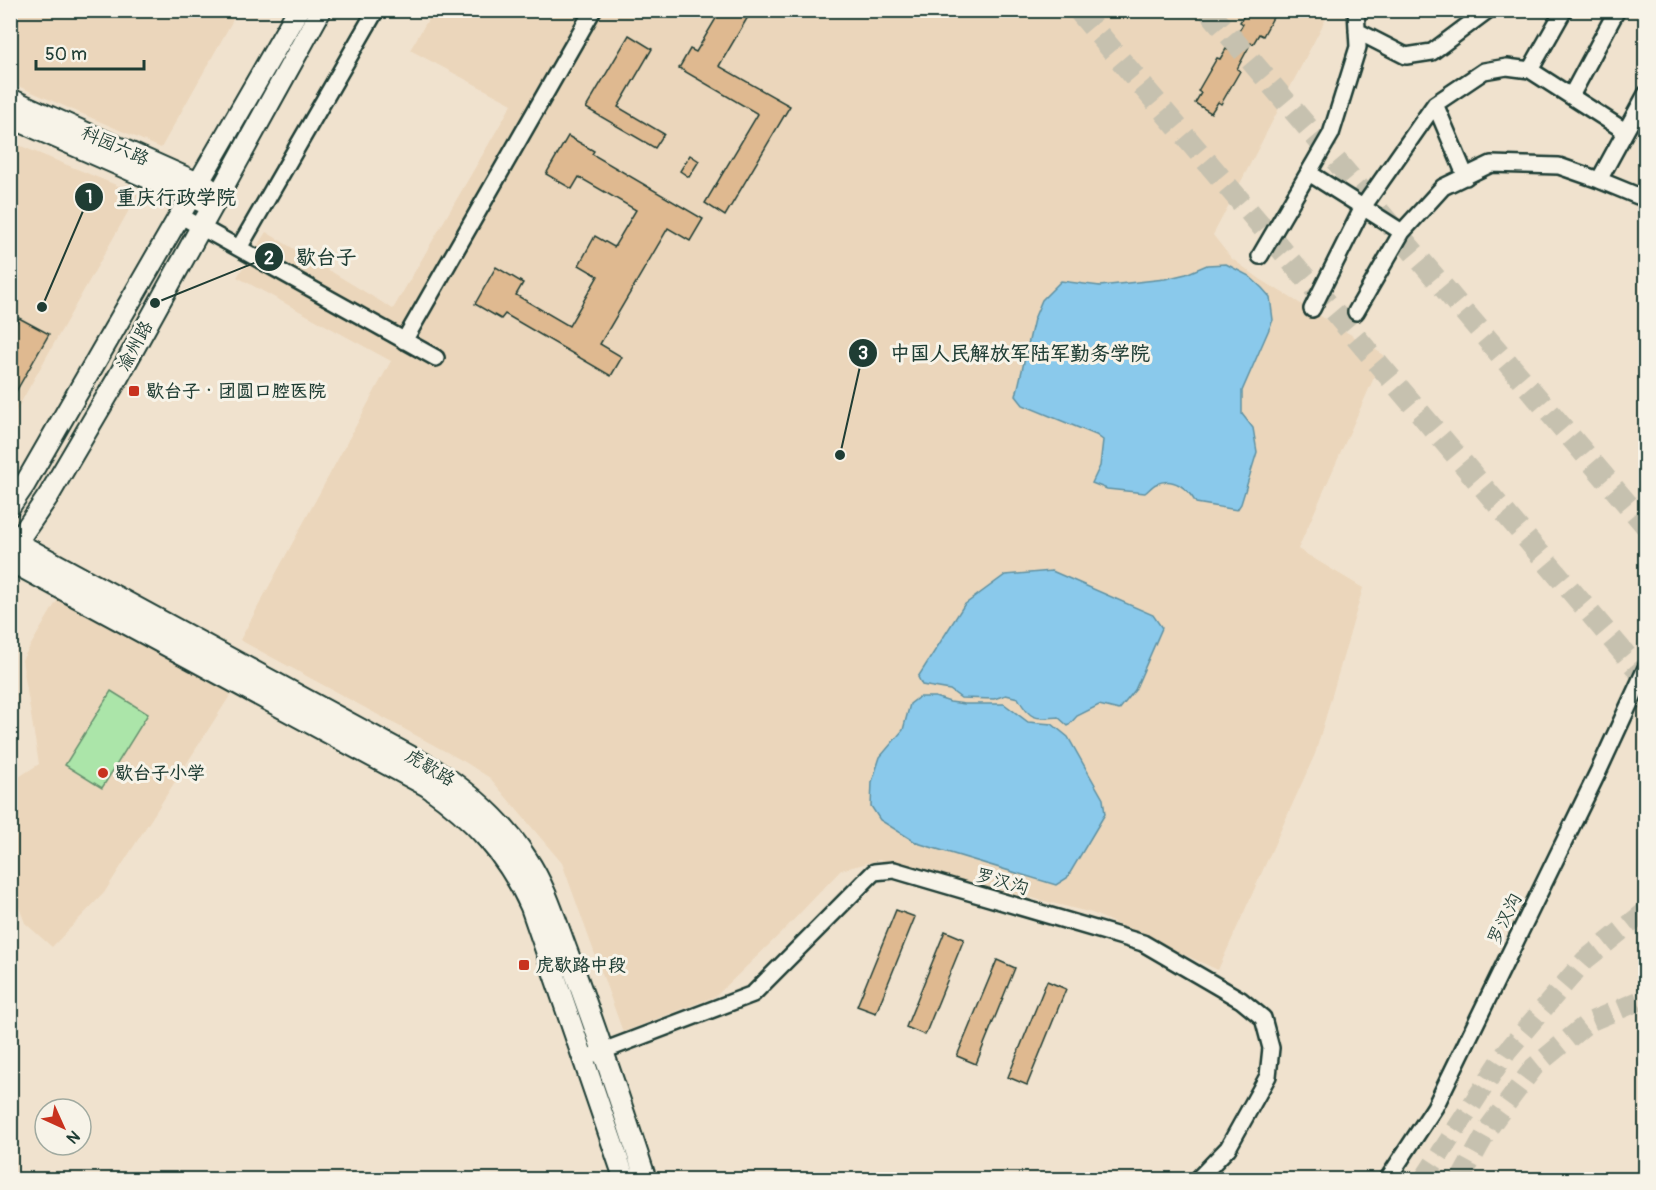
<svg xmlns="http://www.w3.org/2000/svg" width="1656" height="1190" font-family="Pangolin,'LXGW WenKai TC',sans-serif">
  <rect width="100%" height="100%" fill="#f0e2ce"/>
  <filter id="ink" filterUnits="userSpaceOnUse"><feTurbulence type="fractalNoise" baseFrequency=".0167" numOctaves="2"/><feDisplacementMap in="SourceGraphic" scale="12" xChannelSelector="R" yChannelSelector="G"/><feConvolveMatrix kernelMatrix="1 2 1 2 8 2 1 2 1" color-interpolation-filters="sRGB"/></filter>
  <g filter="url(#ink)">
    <path fill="#ebd6bb" d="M11 10H238V11L161 148 11 83Z
      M433 11H1330L1213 235 1231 258 1260 279 1384 355 1298 549 1363 588 1315 754 1218 970 1092 913 879 860 841 870 781 933 716 996 623 1032 562 863 490 778 465 762 240 640 391 361 237 277 266 232 393 309 512 104 410 50Z
      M11 142 138 194 11 420Z
      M58 599 231 694 104 893 52 947 25 923 11 886V782L39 764 22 660Z"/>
    <path fill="#abe5a9" stroke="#65916e" stroke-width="1.5" d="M111 691 148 714 102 788 65 765Z"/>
    <path fill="#8ac9eb" stroke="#5f91a2" stroke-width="1.5" d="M1226 264 1249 276 1262 288 1270 297 1273 320 1242 391V414L1253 428 1257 452 1241 504 1237 510 1196 503C1188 489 1174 476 1156 484 1153 485 1148 491 1145 493L1107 489 1092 483 1100 466 1103 440 1096 435 1023 405 1016 396 1034 319 1042 300 1061 281 1100 286 1165 279 1186 274 1207 265Z
      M1052 571 1153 615 1162 628 1135 690 1119 710 1099 705 1077 716 1068 726 1058 717C1035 719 1030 720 1018 698L1006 695 994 699 961 698 950 690 922 685 918 677 964 605 1005 575Z
      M919 697H935L950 702 965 704H1004L1028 722 1052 724 1068 737 1103 799 1105 814 1067 878 1056 885 917 843 880 820 871 806 872 782 880 757 903 730 910 704Z"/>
    <path fill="#dfb990" stroke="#1f3d34" stroke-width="1.5" d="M721 10H752L719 66 790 106 725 216 705 203 758 114 679 68 690 49 696 52Z
      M1247 10H1277L1263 36 1259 34 1253 44 1251 43 1237 69 1240 71 1221 104 1218 102 1211 113 1195 103 1201 93 1198 91 1217 58 1220 59 1226 49 1228 50 1243 24 1240 22Z
      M629 35 652 49 618 107 664 134 655 148 586 108Z
      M568 136 594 151 592 154 703 219 690 241 668 228 600 344 622 357 611 376 505 314 501 319 475 304 496 267 523 283 516 295 569 326 598 276 579 265 595 236 614 247 636 210 579 177 572 189 546 174Z
      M690 155 699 161 689 177 680 171Z
      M19 318 49 334 10 402V334Z
      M896 910 915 917 876 1013 857 1006Z
      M945 931 964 939 925 1035 906 1027Z
      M997 960 1015 968 976 1064 957 1056Z
      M1047 981 1066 989 1027 1085 1008 1077Z"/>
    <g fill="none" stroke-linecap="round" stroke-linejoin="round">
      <path stroke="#c6c1af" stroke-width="20" stroke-dasharray="20 10" stroke-linecap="butt" d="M1423 1180 1507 1051 1585 960 1646 911
        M1460 1180 1490 1126 1534 1067 1589 1022 1646 998"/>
      <path stroke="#c6c1af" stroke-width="22" stroke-dasharray="22 11" stroke-linecap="butt" d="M1078 10 1646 679
        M1208 10 1646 526"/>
      <defs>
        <path id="minor" d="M1357 31 1406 56 1432 52 1488 10
          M1530 70 1564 10
          M1571 96 1617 10
          M1435 104 1466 177
          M1309 173 1402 232
          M1599 180 1646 94
          M181 216 436 358
          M239 248 376 10
          M1260 256 1331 134 1358 47 1356 10
          M1312 309 1363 207 1435 104 1484 71 1507 67 1530 70 1625 131
          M1356 312 1402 232 1443 187 1491 164 1559 166 1599 180 1638 196 1646 193
          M404 341 593 10
          M595 1054 753 994 874 872 894 870 1143 943 1241 1000 1263 1018 1271 1048 1268 1076 1228 1148 1197 1180
          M1387 1180 1435 1107 1599 770 1646 668"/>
        <path id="major" d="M10 99 209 188
          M10 117 203 202
          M10 506 25 484 298 10
          M10 539 432 768C469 792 503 821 527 859 547 889 557 926 570 959 597 1032 622 1106 646 1180
          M10 552 49 495 116 381 321 10
          M10 561 427 786C473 818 508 855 531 907L625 1180"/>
      </defs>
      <use href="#minor" stroke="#1f3d34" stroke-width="20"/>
      <use href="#major" stroke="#1f3d34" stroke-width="24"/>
      <use href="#minor" stroke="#f7f3e8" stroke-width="15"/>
      <use href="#major" stroke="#f7f3e8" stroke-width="20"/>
    </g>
  </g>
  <g fill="#c8321e" stroke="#f7f3e8" stroke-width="2">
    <rect x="128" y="385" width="12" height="12" rx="3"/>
    <circle cx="103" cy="773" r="6"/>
    <rect x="518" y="959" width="12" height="12" rx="3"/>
  </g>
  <g text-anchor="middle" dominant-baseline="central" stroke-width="6" stroke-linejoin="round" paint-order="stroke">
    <g font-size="18" fill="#1f3d34" stroke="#f7f3e8">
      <text transform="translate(115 146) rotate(24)">科园六路</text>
      <text transform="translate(135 346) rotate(-61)">渝州路</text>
      <text transform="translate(430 768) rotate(31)">虎歇路</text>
      <text transform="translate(1002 882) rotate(16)">罗汉沟</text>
      <text transform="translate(1505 919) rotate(-64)">罗汉沟</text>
    </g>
    <g font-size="18" font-weight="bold" fill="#1f3d34" stroke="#f7f3e8" text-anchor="start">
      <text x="146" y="391">歇台子‧团圆口腔医院</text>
      <text x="115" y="773">歇台子小学</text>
      <text x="536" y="965">虎歇路中段</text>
    </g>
  </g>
  <path fill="none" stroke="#1f3d34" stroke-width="2" d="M42 307L89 197M155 303L269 257M840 455L863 353"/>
  <g fill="#1f3d34" stroke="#f7f3e8" stroke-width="2">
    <circle cx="42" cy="307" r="6"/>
    <circle cx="155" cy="303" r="6"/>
    <circle cx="840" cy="455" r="6"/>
    <circle cx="89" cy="197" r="15"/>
    <circle cx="269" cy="257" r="15"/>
    <circle cx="863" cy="353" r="15"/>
  </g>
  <g font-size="18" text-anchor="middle" font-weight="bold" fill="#fff">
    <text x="89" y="203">1</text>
    <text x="269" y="264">2</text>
    <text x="863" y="359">3</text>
  </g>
  <g font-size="20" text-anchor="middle" font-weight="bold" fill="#1f3d34" stroke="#f7f3e8" stroke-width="6" stroke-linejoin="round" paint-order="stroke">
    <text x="176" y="204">重庆行政学院</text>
    <text x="326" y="264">歇台子</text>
    <text x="1020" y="360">中国人民解放军陆军勤务学院</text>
  </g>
  <rect width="1656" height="1190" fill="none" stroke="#f7f3e8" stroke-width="36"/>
  <rect x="18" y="18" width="1620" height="1154" fill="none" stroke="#1f3d34" stroke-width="2" filter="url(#ink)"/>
  <g transform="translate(63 1127) rotate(135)"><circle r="28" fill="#f7f3e8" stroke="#a1aaa0" stroke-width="1.5"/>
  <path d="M0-4.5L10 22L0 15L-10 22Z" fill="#c8321e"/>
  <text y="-9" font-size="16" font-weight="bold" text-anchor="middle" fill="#1f3d34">N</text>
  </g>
  <path d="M36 60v9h108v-9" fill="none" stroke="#1f3d34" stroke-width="3"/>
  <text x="45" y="60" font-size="18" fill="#1f3d34" stroke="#f7f3e8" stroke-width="4.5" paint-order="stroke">50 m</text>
</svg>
